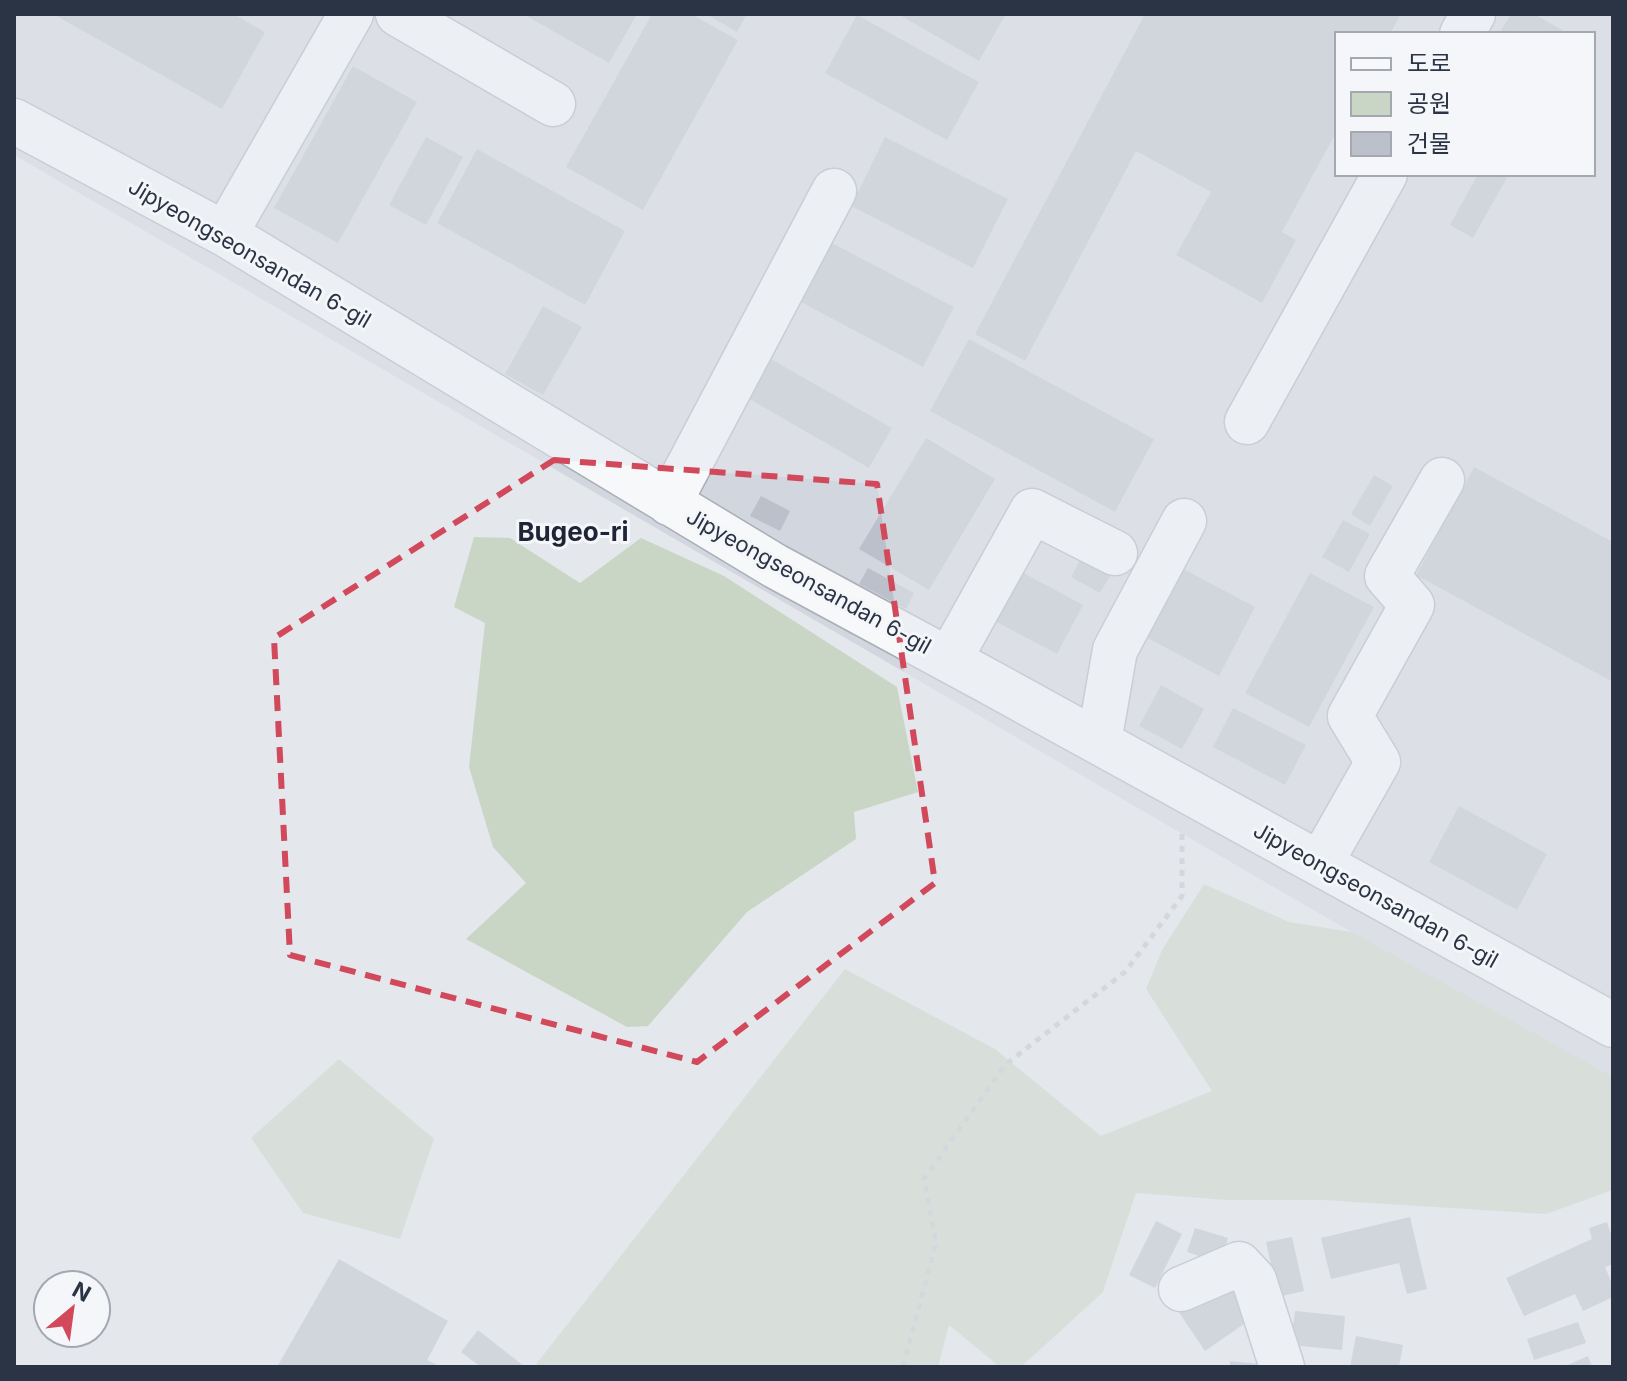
<svg xmlns="http://www.w3.org/2000/svg" width="1627" height="1381" font-family="Inter,'Noto Sans KR',sans-serif">
  <rect width="100%" height="100%" fill="#e4e7ec"/>
  <path fill="#d2d6de" fill-rule="evenodd" d="M14 14H1613V1084L14 155ZM1337 34H1593V174H1337Z"/>
  <path fill="#c9d6c5" d="M474 537 510 538 580 583 641 538 724 576 897 687 918 792 854 812 856 839 747 912 648 1026 627 1027 466 939 526 883 493 847 469 767 485 623 454 607Z
    M1204 884 1289 922 1352 932 1613 1077V1190L1546 1214 1322 1200H1226L1136 1193 1103 1292 1021 1367H1000L949 1325 938 1367H537V1363L845 969 995 1049 1101 1136 1212 1091 1146 989 1162 950Z
    M339 1059 434 1139 400 1239 303 1213 251 1138Z"/>
  <path fill="#bbc0ca" d="M53 14H233L265 32 222 109Z
    M523 14H637L609 63Z
    M652 14H691L738 40 643 210 566 167Z
    M706 14H747L737 32Z
    M898 14H1006L979 61Z
    M1145 14H1401L1390 34H1337V131L1282 232 1296 240 1262 303 1176 255 1211 192 1136 151 1025 361 975 334Z
    M1511 14H1534L1569 34H1499Z
    M857 15 979 82 947 140 825 73Z
    M353 66 417 102 338 243 274 208Z
    M426 137 463 157 426 225 389 205Z
    M885 137 1008 199 973 268 851 206Z
    M477 149 625 231 585 305 437 223Z
    M1478 174H1509L1473 238 1450 225Z
    M832 243 954 307 923 367 801 302Z
    M543 306 582 327 543 395 505 374Z
    M969 339 1154 439 1115 512 930 411Z
    M769 358 892 428 869 468 746 397Z
    M926 438 995 479 929 590 859 549Z
    M1474 467 1613 542V682L1416 575Z
    M1374 475 1393 486 1370 526 1351 514Z
    M761 496 790 511 780 531 750 516Z
    M1343 520 1370 534 1349 572 1322 557Z
    M1080 560 1110 576 1100 593 1071 577Z
    M1176 565 1255 607 1219 676 1140 634Z
    M868 568 914 593 906 609 859 584Z
    M1020 571 1083 605 1057 654 993 620Z
    M1310 573 1374 607 1309 727 1245 693Z
    M1161 685 1204 709 1182 749 1139 726Z
    M1233 708 1306 745 1285 785 1213 747Z
    M1459 806 1547 854 1517 910 1429 862Z
    M1410 1217 1427 1289 1407 1294 1399 1263 1331 1279 1321 1238Z
    M1156 1221 1182 1234 1155 1288 1129 1275Z
    M1607 1222 1613 1240V1264L1605 1267 1613 1286V1297L1583 1311 1575 1294 1524 1316 1506 1278 1592 1239 1589 1228Z
    M1195 1228 1228 1238 1221 1263 1187 1252Z
    M1292 1237 1304 1291 1278 1297 1266 1242Z
    M339 1259 448 1321 427 1360 441 1367H277Z
    M1225 1274 1254 1317 1205 1351 1176 1308Z
    M1295 1311 1345 1316 1342 1350 1291 1345Z
    M1578 1322 1586 1343 1534 1360 1527 1339Z
    M478 1330 525 1367H481L461 1352Z
    M1356 1336 1403 1345 1399 1367H1350Z
    M1588 1356 1592 1367H1563Z
    M1230 1361 1269 1365V1367H1230Z"/>
  <g fill="none" stroke-linecap="round" stroke-linejoin="round">
    <defs>
      <path id="minor" d="M398 14 553 104
        M1462 34 1473 14
        M14 121 225 234 775 566 984 679 1613 1025
        M225 234 351 14
        M1247 422 1385 174
        M669 503 834 191
        M949 660 1032 511 1115 553
        M1099 742 1115 650 1184 521
        M1320 864 1378 762 1350 716 1412 605 1387 576 1442 480
        M1181 1289 1239 1264 1254 1280 1282 1367"/>
    </defs>
    <use href="#minor" stroke="#a9aeb7" stroke-width="47"/>
    <path stroke="#c2c5cb" stroke-width="5" stroke-dasharray="6 6" stroke-linecap="butt" d="M903 1367 936 1243 924 1179 1005 1065 1125 972 1182 896V828"/>
    <use href="#minor" stroke="#f7f8fa" stroke-width="44"/>
  </g>
  <path d="M0 0H1627V1381H0ZM554 460 877 484 935 883 697 1062 290 955 274 638Z" fill="#e4e7ec" fill-opacity=".55" fill-rule="evenodd"/>
  <path fill="none" stroke="#d1495b" stroke-width="6" stroke-dasharray="16 10" stroke-linejoin="round" d="M554 460 877 484 935 883 697 1062 290 955 274 638Z"/>
  <g text-anchor="middle" dominant-baseline="central" stroke-width="6" stroke-linejoin="round" paint-order="stroke">
    <g font-size="22" fill="#2b3445" stroke="#f4f6f9">
      <text transform="translate(250 253) rotate(30)">Jipyeongseonsandan 6-gil</text>
      <text transform="translate(809 581) rotate(29)">Jipyeongseonsandan 6-gil</text>
      <text transform="translate(1376 895) rotate(29)">Jipyeongseonsandan 6-gil</text>
    </g>
    <g font-size="26" font-weight="bold" fill="#1d2536" stroke="#f4f6f9">
      <text x="573" y="531">Bugeo-ri</text>
    </g>
  </g>
  <rect width="1627" height="1381" fill="none" stroke="#2b3445" stroke-width="32"/>
  <rect x="1335" y="32" width="260" height="144" fill="#f4f6f9" stroke="#a4a8b1" stroke-width="2"/>
  <rect x="1351" y="58" width="40" height="12" fill="#f7f8fa" stroke="#a4a8b1" stroke-width="2"/>
  <text x="1407" y="72" font-size="24" fill="#2b3445">도로</text>
  <rect x="1351" y="92" width="40" height="24" fill="#c9d6c5" stroke="#a4a8b1" stroke-width="2"/>
  <text x="1407" y="112" font-size="24" fill="#2b3445">공원</text>
  <rect x="1351" y="132" width="40" height="24" fill="#bbc0ca" stroke="#a4a8b1" stroke-width="2"/>
  <text x="1407" y="152" font-size="24" fill="#2b3445">건물</text>
  <g transform="translate(72 1309) rotate(29)"><circle r="38" fill="#f4f6f9" stroke="#a4a8b1" stroke-width="2"/>
  <path d="M0-6L14 30L0 20L-14 30Z" fill="#d1495b"/>
  <text y="-12" font-size="22" font-weight="bold" text-anchor="middle" fill="#2b3445">N</text>
  </g>
</svg>
